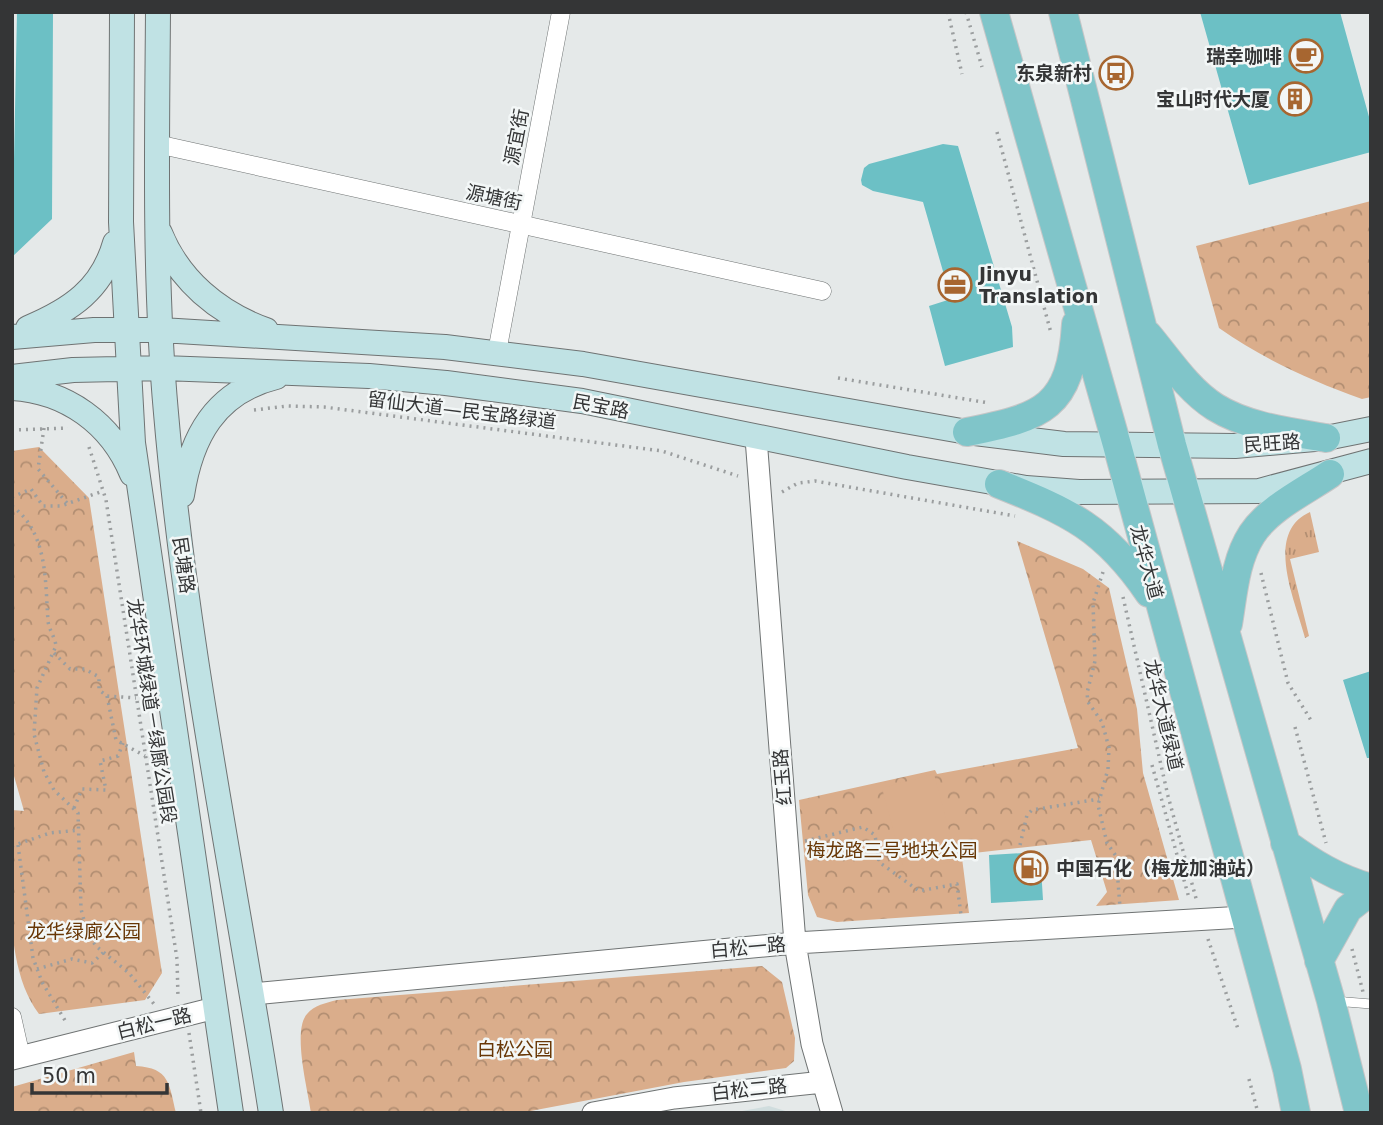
<svg xmlns="http://www.w3.org/2000/svg" width="1383" height="1125" font-family="'DejaVu Sans','Noto Sans SC',sans-serif">
  <defs>
    <pattern id="grass-tufts" width="24" height="20" patternUnits="userSpaceOnUse" patternTransform="scale(1.75)"><rect width="24" height="20" fill="#daad8b"/><path d="M3 7l-1-3M5 7V3M7 7l1-3M15 17l-1-3M17 17v-4M19 17l1-3" fill="none" stroke="#b28e72"/></pattern>
    <pattern id="park-crowns" width="20" height="18" patternUnits="userSpaceOnUse" patternTransform="scale(1.75)"><rect width="20" height="18" fill="#daad8b"/><path d="M2 6a3 3 0 1 1 6 0M12 15a3 3 0 1 1 6 0" fill="none" stroke="#b28e72"/></pattern>
  </defs>
  <rect width="100%" height="100%" fill="#e5e9e9"/>
  <path fill="#d0ddde" d="M769 1106 792 1113H731Z"/>
  <path fill="url(#grass-tufts)" d="M1310 512 1319 552 1290 559 1309 636 1305 638C1296 602 1263 533 1310 512Z"/>
  <path fill="url(#park-crowns)" d="M1371 201V397L1362 399C1312 381 1263 359 1219 328L1196 246Z
    M39 447 89 498 162 973 145 1000 39 1014C1 964 12 870 12 810L24 811 12 769V451Z
    M1017 541 1083 569 1109 588 1137 709 1143 773 1179 900 1096 906 1107 892 1091 840 965 854 962 858 969 913 837 922 817 917 808 895 799 800 935 770 937 774 1078 748Z
    M762 966 782 982 795 1038 794 1061 786 1068 684 1082 520 1113H311C308 1090 292 1031 307 1014 314 1005 326 1003 337 1000Z
    M134 1052 136 1066C170 1068 169 1084 176 1113H12V1087Z"/>
  <path fill="#daad8b" d="M934 774 957 860 905 873 882 788Z"/>
  <path fill="#6cc0c5" d="M17 12H53L52 219 12 257Z
    M1200 12H1340L1371 124V152L1249 185Z
    M943 144 958 146 1012 327 1013 347 945 366 929 306 951 299 923 202 873 191 862 185 861 180 864 168 869 164Z
    M1371 671V758H1367L1343 680Z
    M1040 852 1043 900 991 903 989 855Z"/>
  <g fill="none" stroke-linecap="round" stroke-linejoin="round">
    <defs>
      <path id="service" d="M1334 1001 1371 1004"/>
      <path id="minor" d="M157 144 822 291
        M497 352 561 12
        M12 1017 21 1057"/>
      <path id="tertiary" d="M756 438 795 943 812 1044 832 1113
        M253 994 795 943 1244 917
        M12 1059 215 1008
        M593 1113 674 1098 823 1082"/>
      <path id="secondary" d="M122 12 121 222 133 443 231 1113
        M158 12C157 146 154 280 166 413 186 648 235 880 271 1113
        M160 233C179 280 218 313 266 330
        M28 328C71 310 102 289 115 243
        M12 337 94 330H161L445 347 583 364 967 432 1064 444 1235 446 1326 438 1371 429
        M12 377 73 370 163 368 369 376 446 383 582 401 907 467 1026 488 1079 492 1259 491 1371 461
        M12 388C66 391 111 423 132 474
        M182 495C191 437 215 392 276 377"/>
      <path id="primary" d="M994 12 1117 445 1287 1069 1296 1113
        M1063 12 1172 445 1331 1001 1359 1113
        M1148 335C1168 359 1188 390 1215 407 1247 427 1290 432 1326 438
        M967 432C1043 417 1071 408 1076 324
        M999 484C1069 512 1105 528 1149 593
        M1228 624C1233 595 1235 560 1252 534 1269 508 1305 491 1330 474
        M1285 843C1312 863 1338 879 1371 888
        M1319 961 1348 909 1371 891"/>
    </defs>
    <use href="#service" stroke="#6f7373" stroke-width="10"/>
    <use href="#minor" stroke="#6f7373" stroke-width="19"/>
    <use href="#tertiary" stroke="#6f7373" stroke-width="23"/>
    <use href="#secondary" stroke="#6f7373" stroke-width="26"/>
    <use href="#primary" stroke="#c6c6c7" stroke-width="30"/>
    <path stroke="#9b9e9f" stroke-width="3.5" stroke-dasharray="2 5" stroke-linecap="butt" d="M948 12 962 74
      M966 12 982 67
      M1102 12V15
      M997 132 1051 333
      M838 378 989 403
      M254 410 287 406 324 407 662 451 738 476
      M44 428 38 469 67 503
      M12 430 68 428
      M89 447 106 500 177 959 178 998
      M782 492 798 483 815 481 1015 516
      M12 497 31 489 43 506H61L103 491
      M12 506C48 533 45 580 48 621 49 630 55 637 56 646L37 688 34 734 44 772 54 790 78 813 81 909 88 935 97 947 129 973 154 1004
      M1103 572 1093 603 1095 661 1087 693 1088 702 1102 722 1109 748 1108 769 1098 805 1107 843 1116 856 1120 907
      M1261 573 1288 683 1312 722
      M1123 597 1168 796 1197 902
      M54 653 70 669H85L99 677V690L107 696 136 698
      M107 696 116 740 145 756
      M1295 727 1326 843
      M1152 765 1189 898
      M74 808 82 789 106 790 100 761 118 756 123 743
      M805 841 863 827 875 835 879 862 919 891 957 884 961 915
      M18 845 33 958 42 982 66 1022
      M1020 845 1027 815 1032 810 1099 799
      M12 846 50 833 79 830
      M1208 939 1238 1029
      M1352 949 1363 992
      M37 969 72 959 92 963 104 952
      M189 1033 201 1113
      M1249 1079 1258 1113"/>
    <use href="#service" stroke="#fff" stroke-width="9"/>
    <use href="#minor" stroke="#fff" stroke-width="18"/>
    <use href="#tertiary" stroke="#fff" stroke-width="21"/>
    <use href="#secondary" stroke="#c0e2e4" stroke-width="24"/>
    <use href="#primary" stroke="#80c5c9" stroke-width="28"/>
  </g>
  <defs>
    <symbol id="cafe-ring" viewBox="-11 -11 22 22"><circle r="9.5" fill="#f3f7f7" stroke="#a76630" stroke-width="1.5"/><path d="M-5.5-4.5H6V0H3Q3 3.5 0 3.5H-2.5Q-5.5 3.5-5.5 0ZM3-3.2v2h1.7v-2ZM-6 4.5H4V6H-6Z" fill="#a76630"/></symbol>
    <symbol id="bus-ring" viewBox="-11 -11 22 22"><circle r="9.5" fill="#f3f7f7" stroke="#a76630" stroke-width="1.5"/><path d="M-5-6H5V4H4V6H2V4H-2V6H-4V4H-5ZM-3.5-4V0h7V-4ZM-3.5 1.2v1.5H-2V1.2ZM2 1.2v1.5H3.5V1.2Z" fill="#a76630"/></symbol>
    <symbol id="building-ring" viewBox="-11 -11 22 22"><circle r="9.5" fill="#f3f7f7" stroke="#a76630" stroke-width="1.5"/><path d="M-4-6H4V6H1V3H-1V6H-4ZM-2.5-4.3h1.7v1.8h-1.7ZM.8-4.3h1.7v1.8H.8ZM-2.5-1h1.7V.8h-1.7ZM.8-1h1.7V.8H.8Z" fill="#a76630"/></symbol>
    <symbol id="office-ring" viewBox="-11 -11 22 22"><circle r="9.5" fill="#f3f7f7" stroke="#a76630" stroke-width="1.5"/><path d="M-6-3h4V-5.5h4V-3h4V5H-6ZM-1-4.5V-3h2v-1.5ZM-6 0V1H6V0Z" fill="#a76630"/></symbol>
    <symbol id="fuel-ring" viewBox="-11 -11 22 22"><circle r="9.5" fill="#f3f7f7" stroke="#a76630" stroke-width="1.5"/><path d="M-5.5-6h7V0h2V4h1.3V-2.5L3-4.5l.8-.8L6-3V5H2.5V1h-1V6h-7ZM-4.2-4.7v3.2H.2V-4.7Z" fill="#a76630"/></symbol>
  </defs>
  <g fill-rule="evenodd">
    <use href="#cafe-ring" x="1287" y="37" width="38" height="38"/>
    <use href="#bus-ring" x="1097" y="54" width="38" height="38"/>
    <use href="#building-ring" x="1276" y="80" width="38" height="38"/>
    <use href="#office-ring" x="936" y="266" width="38" height="38"/>
    <use href="#fuel-ring" x="1012" y="849" width="38" height="38"/>
  </g>
  <g text-anchor="middle" dominant-baseline="central" stroke-width="5" stroke-linejoin="round" paint-order="stroke">
    <g font-size="19" font-weight="bold" fill="#343536" stroke="#f3f7f7" text-anchor="end">
      <text x="1282" y="56">瑞幸咖啡</text>
      <text x="1092" y="73">东泉新村</text>
      <text x="1270" y="99">宝山时代大厦</text>
      <text x="979" y="274" text-anchor="start">Jinyu<tspan x="979" dy="22">Translation</tspan></text>
      <text x="1056" y="868" text-anchor="start">中国石化（梅龙加油站）</text>
    </g>
    <g font-size="19" fill="#343536" stroke="#f3f7f7">
      <text transform="translate(516 137) rotate(-79)">源宜街</text>
      <text transform="translate(494 197) rotate(12)">源塘街</text>
      <text transform="translate(601 406) rotate(11)">民宝路</text>
      <text transform="translate(462 410) rotate(7)">留仙大道—民宝路绿道</text>
      <text transform="translate(1272 443) rotate(-4)">民旺路</text>
      <text transform="translate(1147 562) rotate(75)">龙华大道</text>
      <text transform="translate(184 565) rotate(82)">民塘路</text>
      <text transform="translate(152 711) rotate(81)">龙华环城绿道－绿廊公园段</text>
      <text transform="translate(1164 715) rotate(77)">龙华大道绿道</text>
      <text transform="translate(782 777) rotate(-95)">红玉路</text>
      <text transform="translate(748 947) rotate(-5)">白松一路</text>
      <text transform="translate(154 1023) rotate(-14)">白松一路</text>
      <text transform="translate(749 1089) rotate(-6)">白松二路</text>
    </g>
    <g font-size="19" fill="#683706" stroke="#f3f7f7">
      <text x="892" y="850">梅龙路三号地块公园</text>
      <text x="84" y="931">龙华绿廊公园</text>
      <text x="515" y="1049">白松公园</text>
    </g>
  </g>
  <rect width="1383" height="1125" fill="none" stroke="#343536" stroke-width="28"/>
  <path d="M32 1083v10h135v-10" fill="none" stroke="#343536" stroke-width="3.5"/>
  <text x="42" y="1083" font-size="21" fill="#343536" stroke="#f3f7f7" stroke-width="5" paint-order="stroke">50 m</text>
</svg>
